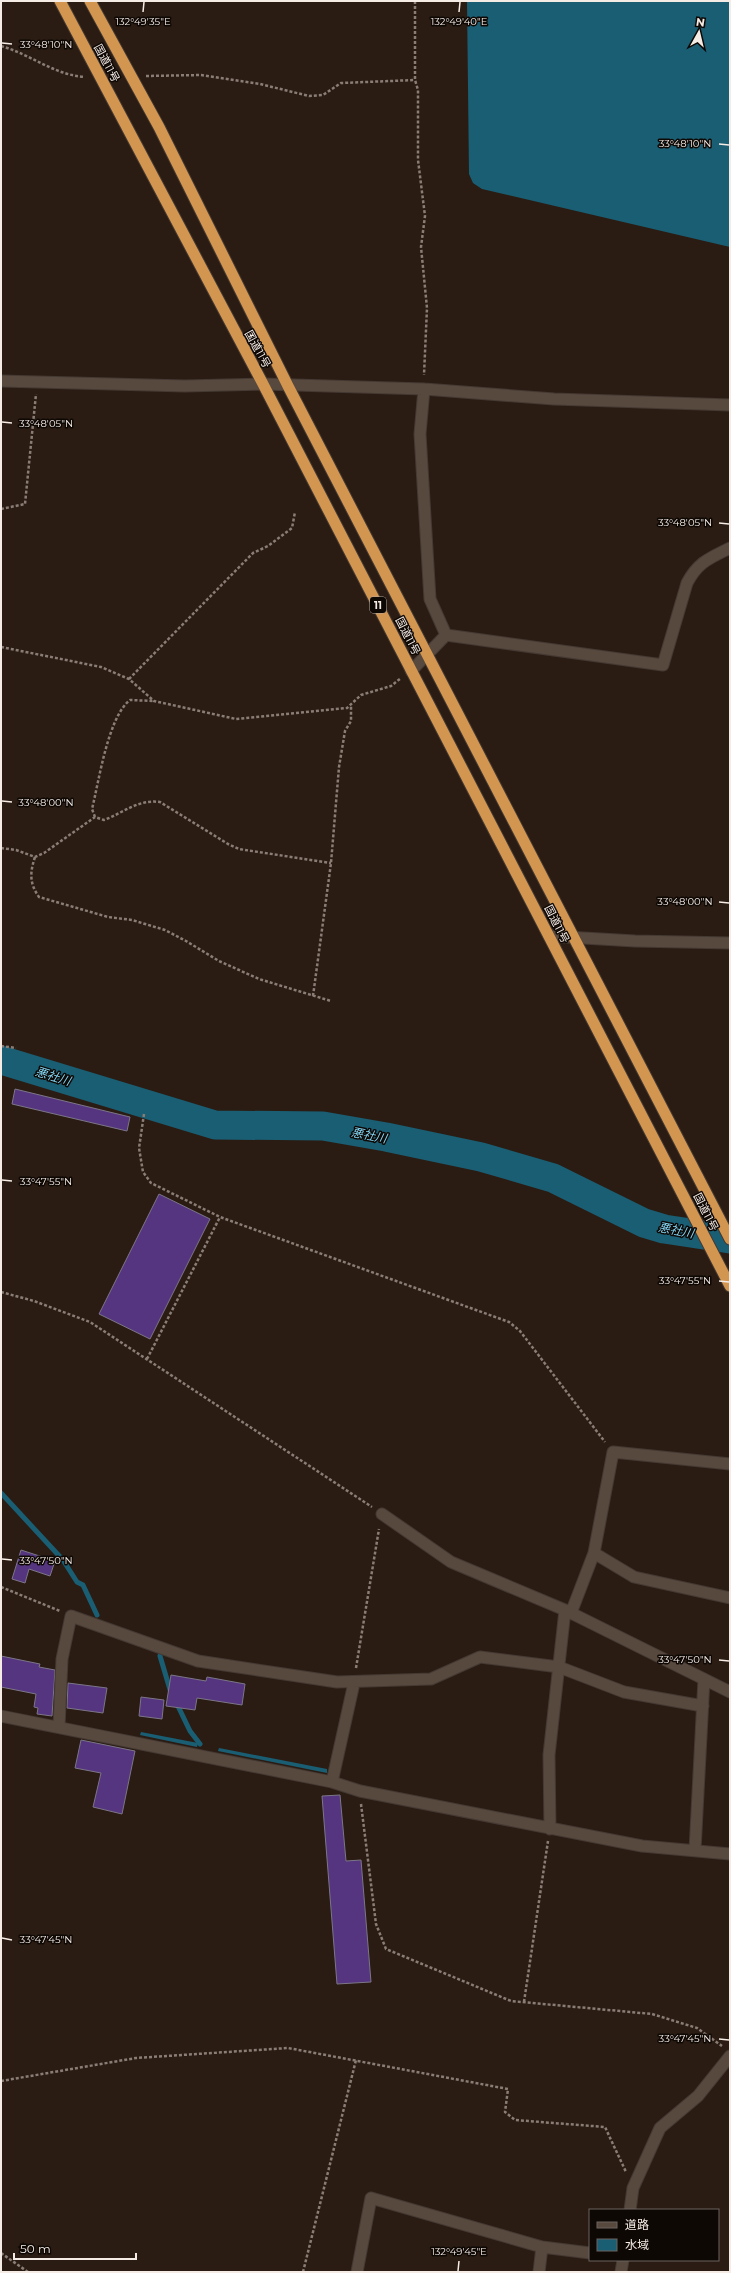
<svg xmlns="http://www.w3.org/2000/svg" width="731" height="2273" font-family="Montserrat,'Noto Sans JP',sans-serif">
  <rect width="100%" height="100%" fill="#2a1c13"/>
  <path fill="#1a5e74" d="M467 1H730V247L482 189 473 183 469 174Z
    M141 1732 198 1743 197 1747 140 1735Z
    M219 1748 327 1769V1773L218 1751Z"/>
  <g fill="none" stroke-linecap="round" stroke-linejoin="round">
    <path stroke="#1a5e74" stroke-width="5" d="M1 1493 63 1560 77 1582 83 1585 97 1615
      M160 1656 171 1693
      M176 1702 190 1731 200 1744"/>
    <path stroke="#1a5e74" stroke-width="29" d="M1 1060 215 1125 323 1126 386 1137 481 1157 553 1178 644 1223 664 1229 730 1239"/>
  </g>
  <path fill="#553580" stroke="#7c7687" d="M15 1089 130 1117 127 1131 12 1104Z
    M159 1194 210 1219 150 1339 99 1314Z
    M21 1550 55 1561 50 1576 29 1569 25 1583 12 1579Z
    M1 1656 40 1664 39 1667 55 1670 52 1716 37 1714 38 1708 34 1707 36 1694 1 1687Z
    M171 1675 206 1681 207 1677 245 1684 242 1705 197 1698 195 1710 166 1706Z
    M68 1683 107 1688 103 1713 67 1708Z
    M141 1697 164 1700 162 1719 139 1716Z
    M81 1740 135 1751 122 1814 93 1807 101 1773 75 1768Z
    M340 1795 346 1861 361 1860 371 1982 337 1984 322 1796Z"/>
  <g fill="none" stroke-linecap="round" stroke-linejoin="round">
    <defs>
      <path id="minor" d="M1 381 185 386 263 384 424 389 554 399 730 405
        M424 389 420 434 430 599 446 635
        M411 671 446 635 663 665 687 583C698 562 710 558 730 548
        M549 936 635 941 730 943
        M382 1514 451 1562 565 1610 730 1692
        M594 1553 634 1577 730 1598
        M571 1613 594 1553 613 1452 730 1464
        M1 1716 332 1782 360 1791 642 1846 730 1854
        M59 1727 62 1659 71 1616 198 1661 337 1682 431 1679 480 1657 559 1667 624 1692 703 1706
        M332 1782 354 1683
        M550 1829 549 1755 565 1610
        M695 1850 704 1679
        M630 2210 633 2188 660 2128 698 2096 730 2056
        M357 2272 371 2198 542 2247 590 2253
        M539 2272 542 2247
        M621 2272 623 2260"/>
      <path id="trunk" d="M60 1 263 384 730 1286
        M90 1 159 127 288 386 730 1239"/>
    </defs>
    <use href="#minor" stroke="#443933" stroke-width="13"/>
    <use href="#trunk" stroke="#443933" stroke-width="13"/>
    <path stroke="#897d76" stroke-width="2.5" stroke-dasharray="3 2" stroke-linecap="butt" d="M415 1V80L418 90V160L425 216 421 247 427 308 424 375
      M1 46C32 55 54 75 85 77
      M146 76 201 75 260 84 309 96 323 95 341 83 415 80
      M1 509 25 504 36 394
      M1 647 101 667 129 679 154 701 236 719 347 708 361 695 391 686 401 678
      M129 679 253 553 268 546 292 528 295 512
      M95 817 92 809C99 781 108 717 130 700L154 701
      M1 848 16 850 35 857 44 853 95 817 104 820C123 813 138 799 160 802L228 844 239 849 331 863
      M35 857C30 872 29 883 39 897L108 917 132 920 165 930 186 941 219 961 259 979 331 1001
      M313 996 331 863 339 767 345 731 351 721V704
      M1 1046 16 1048
      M144 1114 139 1148 143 1172 151 1183 220 1217 509 1322 520 1331 605 1442
      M1 1292 34 1301 90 1322 372 1507
      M147 1359 220 1217
      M1 1587 60 1611
      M356 1668 379 1529
      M361 1804 376 1924 386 1949 511 2001 652 2014 697 2028 722 2046
      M524 2002 548 1841
      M1 2081 136 2058 288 2048 508 2089 505 2112 515 2120 605 2127 626 2172
      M1 2253 28 2272
      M303 2272 356 2060"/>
    <use href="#minor" stroke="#58493e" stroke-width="11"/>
    <use href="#trunk" stroke="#d39650" stroke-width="11"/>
  </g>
  <path fill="none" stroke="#f6ece6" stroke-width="1.5" d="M143 12 144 2M459 12 460 2M2 43 12 44M719 144 729 145M2 422 12 423M719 523 729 524M2 801 12 802M719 902 729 903M2 1180 12 1181M719 1281 729 1282M2 1559 12 1560M719 1660 729 1661M2 1938 12 1940M719 2039 729 2040M458 2271 459 2261"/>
  <g text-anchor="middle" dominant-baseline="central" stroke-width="3" stroke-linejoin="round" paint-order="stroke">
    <rect fill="#0e0805" stroke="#b0a8a2" stroke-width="1" x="370" y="597" width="16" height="16" rx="3"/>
    <g font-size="10" font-weight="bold" fill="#f6ece6">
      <text x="378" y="605">11</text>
    </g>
    <g font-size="11" fill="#f6ece6" stroke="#0e0805">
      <text transform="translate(107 63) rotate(62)">国道11号</text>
      <text transform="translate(258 349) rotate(61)">国道11号</text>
      <text transform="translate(408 636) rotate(63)">国道11号</text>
      <text transform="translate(557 924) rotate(63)">国道11号</text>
      <text transform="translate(706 1212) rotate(63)">国道11号</text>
    </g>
    <g font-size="12" font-style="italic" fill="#83d7f6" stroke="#0e0805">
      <text transform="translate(53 1076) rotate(17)">悪社川</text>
      <text transform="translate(369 1135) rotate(11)">悪社川</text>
      <text transform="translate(676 1230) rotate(11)">悪社川</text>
    </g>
  </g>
  <g font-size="10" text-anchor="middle" fill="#f6ece6" stroke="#0e0805" stroke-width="3" stroke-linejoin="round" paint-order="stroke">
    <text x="143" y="25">132°49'35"E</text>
    <text x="459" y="25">132°49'40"E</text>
    <text x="46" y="48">33°48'10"N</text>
    <text x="685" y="147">33°48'10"N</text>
    <text x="46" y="427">33°48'05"N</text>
    <text x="685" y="526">33°48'05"N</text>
    <text x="46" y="806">33°48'00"N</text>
    <text x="685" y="905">33°48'00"N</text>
    <text x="46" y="1185">33°47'55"N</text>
    <text x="685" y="1284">33°47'55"N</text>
    <text x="46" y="1564">33°47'50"N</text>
    <text x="685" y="1663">33°47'50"N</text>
    <text x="46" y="1943">33°47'45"N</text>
    <text x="685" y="2042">33°47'45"N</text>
    <text x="459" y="2255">132°49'45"E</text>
  </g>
  <rect width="731" height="2273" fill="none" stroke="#f6ece6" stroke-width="4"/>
  <rect x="589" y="2209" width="130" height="52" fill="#0e0805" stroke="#6b635f"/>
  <rect x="597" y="2222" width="20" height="6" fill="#58493e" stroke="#6b635f"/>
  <text x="625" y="2229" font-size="12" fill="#f6ece6">道路</text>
  <rect x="597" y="2239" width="20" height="12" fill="#1a5e74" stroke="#6b635f"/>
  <text x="625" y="2249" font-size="12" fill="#f6ece6">水域</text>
  <g transform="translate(699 32) rotate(8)" stroke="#0e0805" stroke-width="3" paint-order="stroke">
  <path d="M0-3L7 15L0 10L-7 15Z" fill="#f6ece6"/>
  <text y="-6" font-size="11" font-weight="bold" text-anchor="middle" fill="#f6ece6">N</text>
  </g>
  <path d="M14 2253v6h122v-6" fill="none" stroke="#f6ece6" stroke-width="2"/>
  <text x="20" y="2253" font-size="12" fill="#f6ece6" stroke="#0e0805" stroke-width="3" paint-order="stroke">50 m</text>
</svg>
